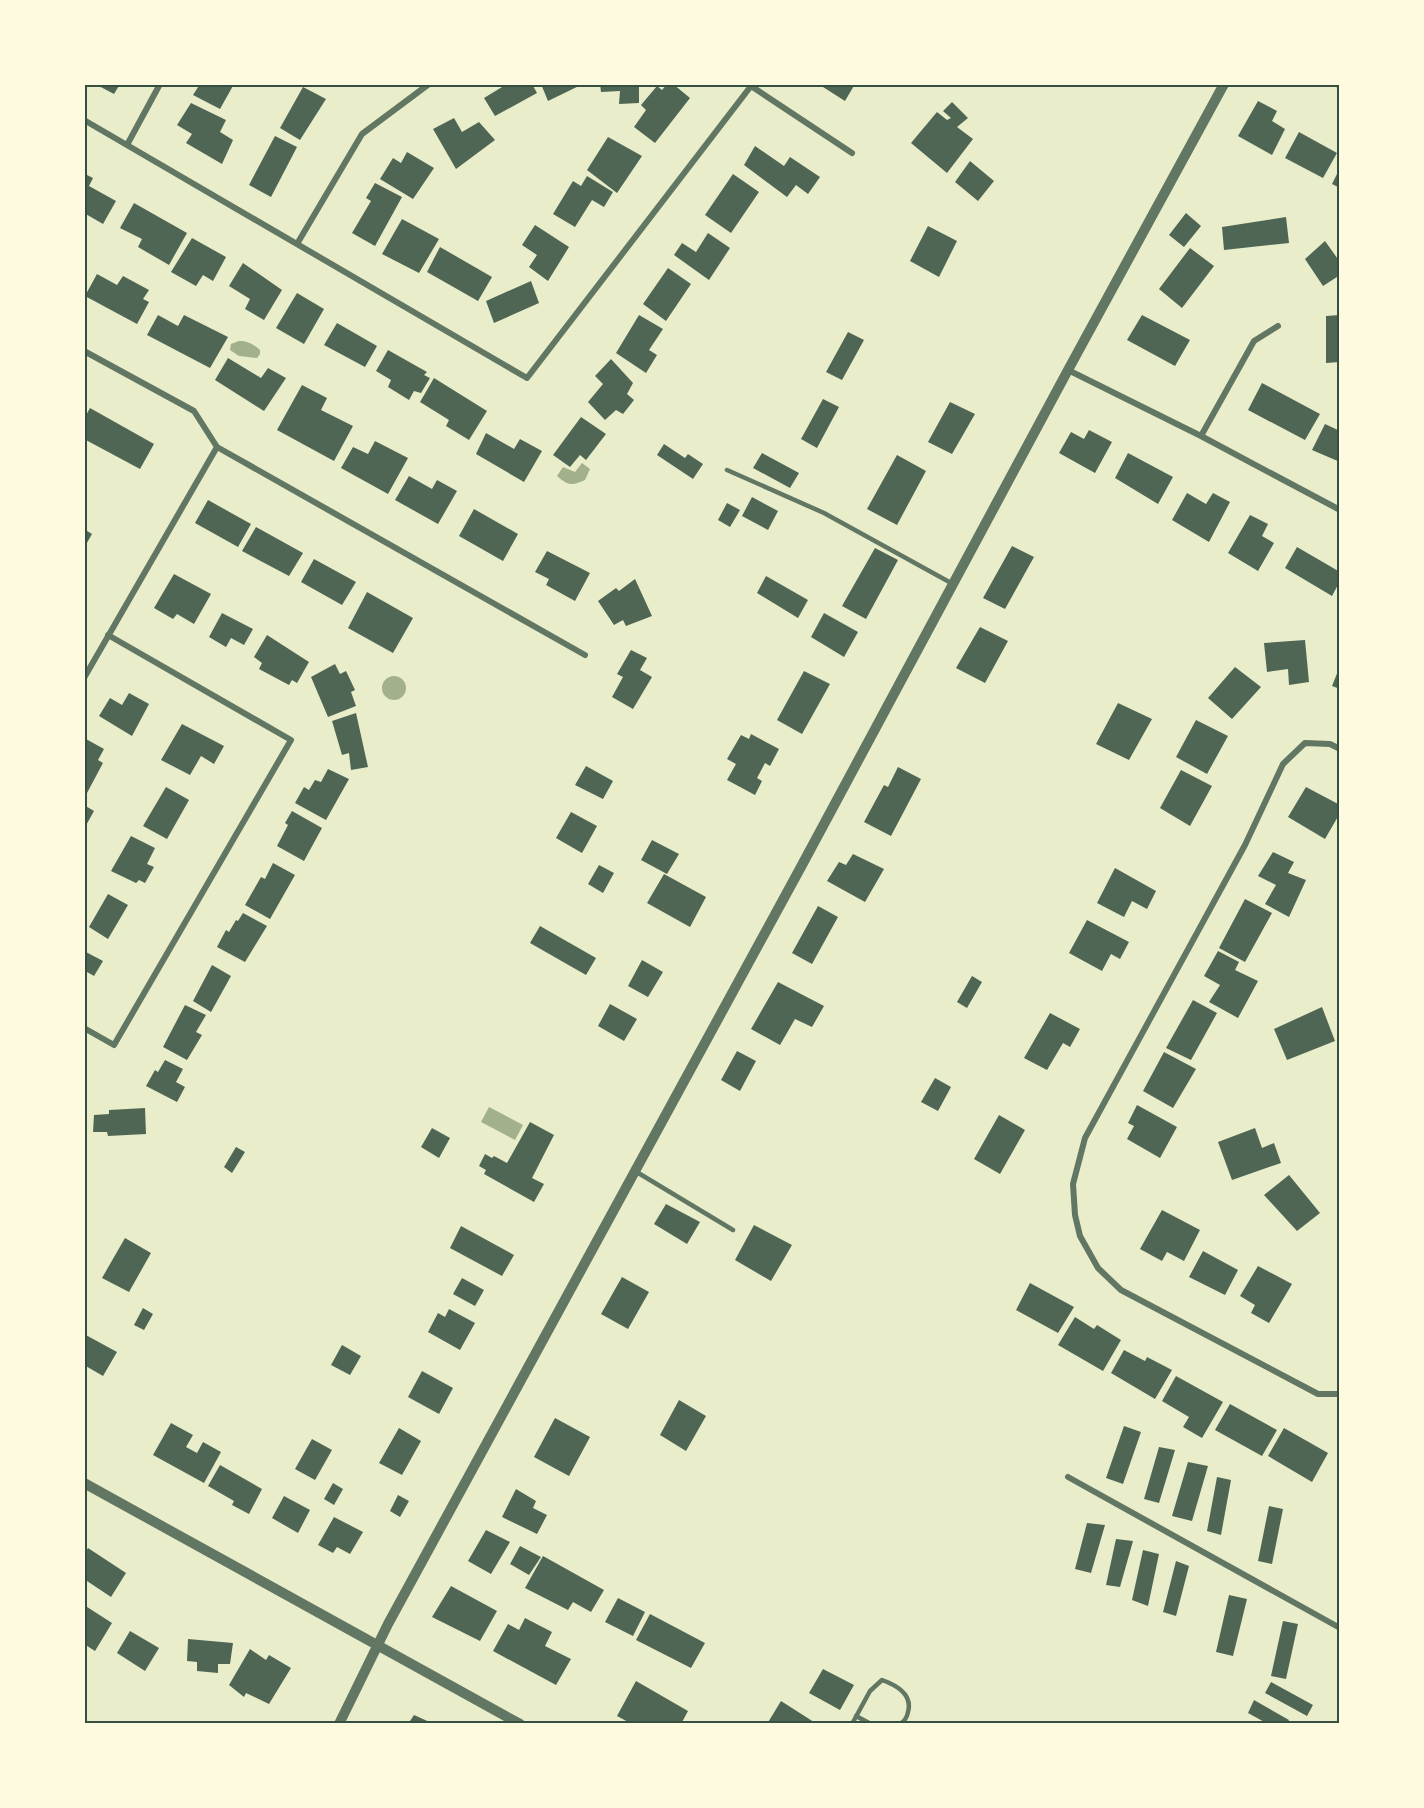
<svg xmlns="http://www.w3.org/2000/svg" width="1424" height="1808" font-family="'Golos Text',sans-serif">
  <rect width="100%" height="100%" fill="#e9edc9"/>
  <path fill="#a3b18a" d="M239 341C248 341 253 344 260 350V354L257 358 239 356 230 350 231 344Z
    M582 463 590 469 585 480C571 486 569 486 557 476L563 467 575 472Z
    M382 688a12 12 0 1 1 24 0a12 12 0 1 1-24 0Z
    M489 1107 523 1125 515 1140 481 1122Z"/>
  <path fill="#4f6655" d="M95 84H120L114 94Z
    M200 84H234L220 109 193 95Z
    M507 84H532L537 93 495 116 484 98Z
    M541 84H583L548 101Z
    M600 84H639V103L619 104 620 91 601 92Z
    M667 84H673L690 98 655 143 634 127 646 110 641 105 657 86 662 90Z
    M825 84H855L845 101 823 87Z
    M303 87 326 99 300 140 280 128Z
    M1258 101 1277 111 1272 121 1285 129 1272 155 1238 136Z
    M952 102 968 118 957 127 973 139 947 173 911 143 937 112 947 120 951 118 943 111Z
    M191 103 226 120 220 132 233 140 222 164 186 143 192 134 177 125Z
    M454 118 462 132 479 122 495 140 456 169 433 129Z
    M1299 132 1337 153 1323 178 1285 158Z
    M275 136 297 147 271 197 249 185Z
    M608 137 642 156 617 193 587 170Z
    M755 146 784 166 790 157 820 177 808 194 796 185 787 197 744 165Z
    M407 152 434 168 413 199 380 179 393 158 401 163Z
    M970 161 994 181 978 201 955 182Z
    M1340 168V188L1332 184Z
    M85 174 93 178 89 186 116 201 103 224 84 213V177Z
    M733 174 759 192 731 233 705 215Z
    M587 176 613 192 604 207 592 200 575 227 553 214 573 181 581 186Z
    M375 183 402 197 375 246 352 233 371 201 366 198Z
    M134 203 187 233 169 265 138 247 142 239 120 228Z
    M1186 213 1201 226 1184 247 1169 235Z
    M1286 217 1289 243 1224 250 1222 227Z
    M402 219 439 239 419 273 382 254Z
    M535 225 569 247 548 281 529 267 537 255 522 245Z
    M928 226 957 241 939 277 910 261Z
    M708 233 730 248 709 280 674 255 682 243 696 252Z
    M192 238 226 257 213 281 203 275 196 286 171 272Z
    M1325 241 1340 262V275L1323 286 1305 259Z
    M440 247 492 277 478 301 427 272Z
    M1190 248 1214 266 1182 308 1159 289Z
    M243 263 282 290 264 320 245 309 250 299 229 286Z
    M668 268 691 284 666 321 643 304Z
    M97 274 117 285 123 276 149 290 143 299 149 302 137 324 85 296Z
    M531 281 539 303 494 323 486 301Z
    M297 293 324 309 304 344 276 328Z
    M158 315 178 326 184 315 228 337 210 368 147 335Z
    M639 315 663 329 649 350 657 355 646 373 616 353Z
    M1142 315 1190 340 1175 366 1127 340Z
    M1340 315V362L1326 363V316Z
    M337 323 377 346 365 367 324 345Z
    M848 332 864 340 842 380 826 372Z
    M388 350 427 372 424 375 430 378 421 393 414 391 409 400 388 387 391 380 376 371Z
    M228 358 261 378 268 368 286 378 264 411 215 380Z
    M611 359 633 383 627 394 634 400 623 414 616 410 605 420 588 402 603 384 595 376Z
    M434 378 487 411 469 440 446 426 449 420 420 402Z
    M1262 383 1320 414 1305 440 1248 410Z
    M302 385 327 398 321 410 353 426 334 461 277 430Z
    M823 399 839 407 817 448 801 439Z
    M950 402 975 414 952 454 928 442Z
    M90 408 154 444 140 469 84 439V419Z
    M581 417 606 434 586 460 580 455 570 467 553 455Z
    M1325 424 1340 431V462L1312 450Z
    M1089 430 1112 442 1095 473 1059 453 1071 432 1084 439Z
    M486 433 514 449 520 439 542 451 524 482 476 454Z
    M375 441 408 458 388 494 341 468 353 447 368 454Z
    M664 444 685 458 688 454 703 464 693 479 657 455Z
    M762 453 799 473 790 488 753 468Z
    M1128 453 1173 477 1158 504 1115 478Z
    M897 455 926 471 897 525 867 509Z
    M409 476 432 489 437 480 457 491 438 524 395 500Z
    M1187 493 1206 504 1213 493 1230 502 1209 542 1172 520Z
    M752 497 778 511 768 530 742 516Z
    M208 500 251 524 238 547 195 523Z
    M727 503 740 510 730 527 718 520Z
    M474 509 518 534 503 561 459 536Z
    M1250 515 1268 524 1262 536 1274 543 1258 571 1228 553Z
    M256 527 303 553 289 576 242 551Z
    M84 529 92 534 84 548Z
    M1012 546 1034 557 1005 609 983 598Z
    M1297 547 1340 572V581L1332 596 1285 568Z
    M875 548 898 560 866 619 842 606Z
    M547 551 590 573 575 601 546 585 549 579 535 572Z
    M314 559 356 582 342 605 301 582Z
    M174 574 211 594 194 624 177 614 173 619 154 608Z
    M766 576 808 600 798 618 757 593Z
    M635 579 652 616 626 626 623 620 614 625 598 601 616 588 619 591Z
    M367 592 413 618 393 653 348 628Z
    M222 613 253 629 244 645 231 638 226 647 209 637Z
    M824 613 858 632 844 657 811 637Z
    M980 627 1008 641 985 683 956 668Z
    M267 635 309 662 297 683 292 680 289 685 259 669 262 663 254 657Z
    M1305 640 1309 682 1289 685 1288 669 1267 672 1264 643Z
    M631 650 647 658 640 670 652 677 633 709 612 697 623 677 617 674Z
    M335 664 340 674 346 671 355 690 351 692 356 706 328 717 311 677Z
    M1340 666V689L1332 686Z
    M1235 667 1261 687 1232 719 1208 698Z
    M804 671 830 684 802 734 777 720Z
    M129 693 149 704 132 736 99 716 110 698 122 705Z
    M1118 703 1152 719 1129 760 1096 744Z
    M356 713 368 767 351 770 349 753 342 755 332 721Z
    M1196 720 1228 736 1207 774 1176 757Z
    M182 724 224 746 214 764 201 756 190 775 161 760Z
    M751 734 779 749 770 766 765 763 757 778 762 781 755 795 727 780 736 764 727 759 741 735 749 739Z
    M86 739 104 749 98 760 103 763 87 793 84 791V744Z
    M586 766 613 781 603 799 575 785Z
    M898 767 921 779 891 836 864 822 884 785 888 787Z
    M328 769 349 779 326 820 295 803 304 787 309 790 315 780 321 782Z
    M1181 770 1212 786 1190 826 1160 808Z
    M166 787 189 800 167 839 143 826Z
    M1306 787 1340 805V813L1325 839 1288 817Z
    M84 805 94 811 84 829Z
    M292 811 322 828 304 861 277 846 288 825 285 823Z
    M571 812 597 826 582 853 556 838Z
    M131 836 155 848 147 864 154 867 145 883 139 880 136 883 111 871Z
    M652 840 679 854 667 874 641 860Z
    M1273 852 1294 862 1288 873 1306 880 1289 917 1265 904 1276 885 1258 876Z
    M853 854 884 869 865 902 827 881 839 862 846 865Z
    M273 863 295 875 270 919 245 905 261 877 265 879Z
    M599 865 614 873 603 893 588 884Z
    M1115 868 1156 891 1147 909 1132 901 1124 917 1097 903Z
    M664 874 706 897 690 927 647 903Z
    M108 894 128 905 108 939 89 927Z
    M1245 899 1272 913 1245 962 1219 948Z
    M818 906 838 917 812 964 792 953Z
    M243 913 267 926 245 962 217 947 226 930 229 932 236 920 238 921Z
    M1087 920 1129 942 1120 959 1111 954 1102 971 1069 953Z
    M540 926 596 958 586 975 530 943Z
    M84 951 103 961 94 976 87 972 84 978Z
    M1218 951 1239 962 1235 970 1258 981 1238 1018 1209 1002 1220 985 1204 976Z
    M642 960 663 972 648 997 628 986Z
    M212 965 231 976 211 1012 193 1001Z
    M972 976 982 982 967 1008 957 1002Z
    M778 982 824 1006 812 1027 795 1019 780 1045 751 1029Z
    M1193 1000 1217 1013 1191 1060 1166 1048Z
    M610 1004 637 1019 624 1041 598 1026Z
    M185 1005 206 1015 196 1032 202 1035 187 1060 163 1047Z
    M1322 1007 1335 1041 1287 1060 1274 1029Z
    M1050 1013 1080 1029 1070 1047 1063 1043 1047 1070 1024 1058Z
    M737 1051 756 1061 740 1091 721 1080Z
    M1164 1052 1196 1069 1173 1108 1143 1091Z
    M165 1060 183 1069 176 1082 185 1087 177 1102 146 1086 155 1070 158 1072Z
    M935 1078 951 1087 938 1111 921 1102Z
    M1137 1105 1177 1127 1160 1158 1127 1139 1134 1126 1128 1123Z
    M145 1108 146 1134 108 1136 107 1132H93L94 1115 109 1114V1110Z
    M999 1115 1025 1130 1000 1174 974 1159Z
    M530 1122 554 1135 532 1178 544 1184 534 1202 484 1174 486 1170 479 1166 485 1154 492 1158 494 1156 507 1163Z
    M432 1128 450 1138 439 1158 421 1147Z
    M1255 1128 1262 1148 1274 1143 1281 1163 1232 1180 1218 1142Z
    M236 1147 245 1152 232 1173 224 1167Z
    M1289 1175 1320 1213 1297 1231 1264 1195Z
    M666 1204 700 1222 687 1244 654 1224Z
    M1162 1210 1200 1230 1184 1261 1167 1252 1162 1261 1140 1249Z
    M754 1225 792 1245 771 1281 735 1260Z
    M461 1226 514 1255 502 1276 450 1248Z
    M125 1238 151 1253 129 1292 102 1278Z
    M1203 1251 1238 1270 1225 1295 1189 1277Z
    M1258 1266 1292 1284 1269 1323 1251 1313 1255 1305 1240 1296Z
    M622 1277 649 1292 628 1329 601 1314Z
    M462 1278 484 1290 475 1306 453 1294Z
    M1030 1283 1074 1307 1058 1333 1016 1310Z
    M143 1308 153 1314 144 1330 134 1325Z
    M449 1309 475 1323 460 1350 428 1332 438 1313 445 1317Z
    M1075 1317 1094 1329 1097 1325 1121 1340 1103 1371 1058 1345Z
    M84 1334 117 1352 103 1376 84 1365Z
    M342 1345 361 1356 350 1375 331 1365Z
    M1124 1350 1145 1361 1147 1357 1172 1370 1155 1399 1111 1373Z
    M422 1371 453 1388 439 1414 408 1397Z
    M1176 1376 1223 1402 1202 1438 1183 1427 1189 1417 1162 1401Z
    M679 1400 706 1416 686 1451 660 1435Z
    M1230 1404 1277 1430 1262 1456 1215 1430Z
    M555 1418 590 1437 569 1476 534 1457Z
    M171 1423 193 1435 186 1447 197 1453 203 1442 221 1452 204 1483 153 1455Z
    M1124 1426 1141 1432 1123 1484 1106 1478Z
    M399 1428 421 1441 402 1475 379 1463Z
    M1284 1428 1328 1453 1312 1482 1268 1456Z
    M312 1439 332 1450 315 1480 295 1469Z
    M1159 1447 1175 1450 1159 1503 1144 1499Z
    M1188 1462 1208 1466 1192 1521 1172 1516Z
    M220 1465 262 1489 249 1514 232 1505 234 1501 208 1486Z
    M1217 1477 1231 1480 1221 1535 1207 1531Z
    M333 1483 343 1489 334 1505 324 1499Z
    M516 1489 536 1501 533 1508 547 1515 537 1534 502 1517Z
    M398 1495 409 1501 400 1517 390 1511Z
    M284 1496 310 1510 298 1533 272 1518Z
    M1269 1506 1283 1509 1272 1564 1258 1561Z
    M334 1517 363 1532 350 1554 337 1547 333 1553 318 1545Z
    M1087 1523 1105 1525 1091 1573 1075 1569Z
    M486 1530 510 1542 491 1574 468 1561Z
    M1116 1539 1133 1541 1120 1587 1106 1585Z
    M520 1546 541 1557 529 1575 510 1564Z
    M88 1548 126 1573 111 1597 84 1579V1555Z
    M1143 1550 1159 1554 1148 1606 1132 1600Z
    M543 1556 604 1590 591 1612 573 1602 568 1610 525 1588Z
    M1176 1561 1189 1566 1176 1616 1163 1612Z
    M451 1586 497 1611 480 1641 432 1617Z
    M1229 1595 1247 1599 1233 1656 1216 1652Z
    M618 1598 645 1612 633 1636 605 1622Z
    M84 1605 112 1623 95 1651 84 1644Z
    M650 1614 705 1643 691 1668 636 1640Z
    M525 1618 552 1632 545 1646 571 1659 556 1685 493 1651 508 1624 519 1630Z
    M1283 1621 1298 1624 1286 1679 1271 1676Z
    M130 1631 159 1648 145 1671 117 1653Z
    M188 1639 233 1643 230 1664H218V1673L197 1671V1662L187 1661Z
    M250 1649 266 1660 269 1655 291 1668 269 1704 246 1693 244 1697 229 1685Z
    M823 1669 854 1685 840 1710 809 1693Z
    M636 1681 688 1711 681 1724H632L617 1716Z
    M1271 1682 1313 1705 1307 1716 1265 1693Z
    M1254 1700 1289 1720 1287 1724H1268L1248 1713Z
    M781 1701 817 1724H767Z
    M414 1715 434 1724H408Z"/>
  <g fill="none" stroke-linecap="round" stroke-linejoin="round">
    <path stroke="#617663" stroke-width="4.5" d="M727 470 824 513 953 584
      M635 1171 733 1230
      M856 1716 871 1724
      M852 1724 870 1691 882 1680C896 1685 913 1694 908 1712 907 1718 905 1721 900 1724"/>
    <path stroke="#617663" stroke-width="6" d="M748 84 852 153
      M1337 84 1340 86
      M84 120 527 378 751 86
      M127 145 160 84
      M297 244 362 134 429 84
      M84 351 194 411 217 447 585 655
      M1068 370 1201 436 1340 510
      M1201 436 1254 341 1278 326
      M84 678 217 447
      M1340 749 1330 744 1305 743 1283 764 1245 845 1085 1138 1073 1184 1075 1215 1080 1236 1098 1268 1121 1290 1318 1394H1340
      M84 1028 114 1045 291 740 108 635
      M1068 1477 1340 1628"/>
    <path stroke="#617663" stroke-width="10" d="M84 1483 520 1724
      M339 1724 388 1624 802 865 1068 370 1224 84"/>
  </g>
  <rect width="1424" height="1808" fill="none" stroke="#fefae0" stroke-width="171"/>
  <rect x="86" y="86" width="1252" height="1636" fill="none" stroke="#344e41" stroke-width="2"/>
</svg>
